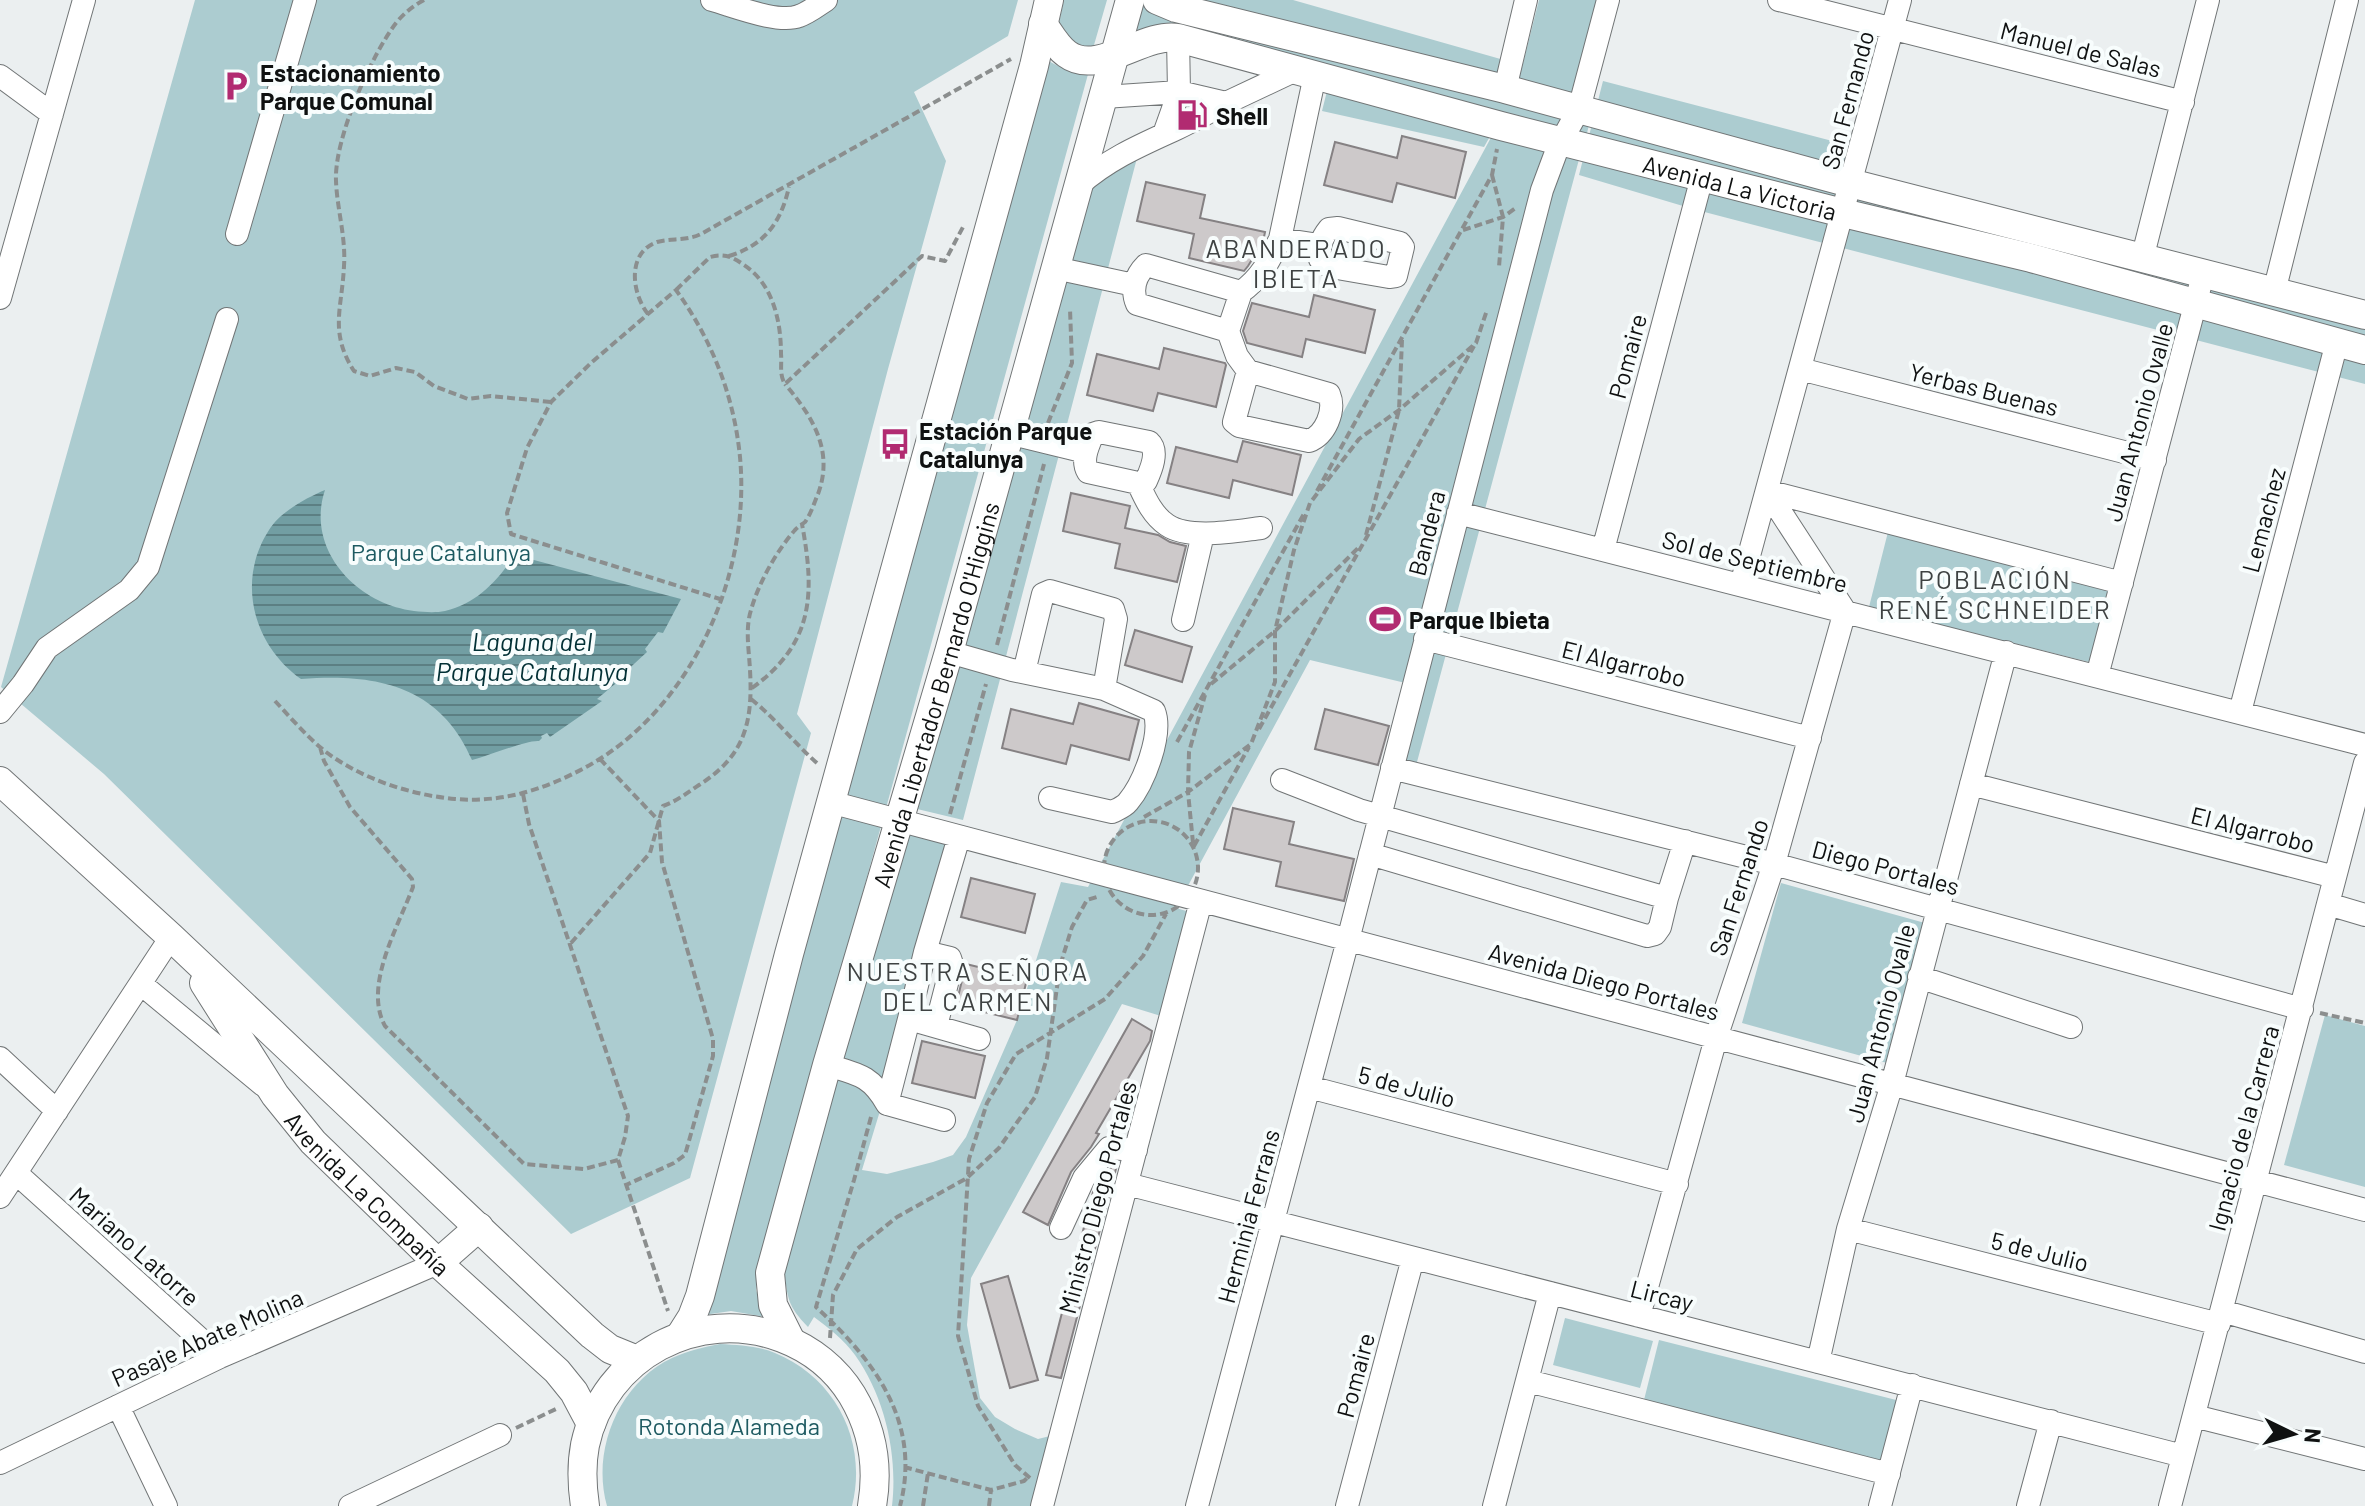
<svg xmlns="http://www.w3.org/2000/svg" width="2365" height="1506" font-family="Barlow,sans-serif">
  <defs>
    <pattern id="water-rules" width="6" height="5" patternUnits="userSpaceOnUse" patternTransform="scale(2)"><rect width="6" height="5" fill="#729ea3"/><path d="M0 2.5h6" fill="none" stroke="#5c7f83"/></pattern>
  </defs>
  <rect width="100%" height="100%" fill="#ebeff0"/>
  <path fill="#acccd0" d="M195 0H1018L1008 36 914 92 946 161 888 369 797 714 811 733 690 1178 571 1234 104 774 1 687Z
    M1064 0H1107L1094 45 1089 49 1075 52 1057 32Z
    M1140 0H1293L1504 60 1496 92 1591 117 1585 141 1501 117 1484 147 1322 111 1332 71 1135 33Z
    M1539 0H1611L1591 106 1517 87Z
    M1044 57C1058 69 1073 72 1090 67L758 1273 756 1290 765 1317 731 1311 704 1315Z
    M1603 81 1859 148 1851 183 2365 315V384L1693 209 1579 175Z
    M1495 130 1581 152 1417 762 1402 761 1422 687 1310 660 1176 908 1200 915 1174 1020 1122 1004 971 1278 967 1325 980 1398 995 1417 1015 1429 1038 1439 1070 1431 1052 1506H892C898 1455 885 1397 855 1355 844 1340 829 1328 814 1317L808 1327C787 1305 788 1299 784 1270L904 833 960 848 862 1170 887 1174 933 1162 953 1155 966 1137 1017 1020 1061 882 1088 887Z
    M1137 158 963 820 913 808 1093 179Z
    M1889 528 2125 587 2105 666 1869 607Z
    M1781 883 1925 923 1887 1063 1742 1023Z
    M2325 1015 2365 1026V1187L2284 1165Z
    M1565 1318 1653 1341 1640 1388 1553 1365Z
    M1659 1340 1904 1402 1885 1466 1644 1400Z
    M720 1344C739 1345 758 1346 775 1353 836 1378 868 1442 852 1506H607C591 1450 619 1383 672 1358 688 1351 703 1347 720 1344Z"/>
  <path fill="url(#water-rules)" d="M325 490C305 550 357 604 414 611 424 612 435 613 445 611 478 603 497 581 515 555L681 599 663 633 658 632 645 649 647 652 622 675 621 679 597 699 602 701 550 737 547 733 541 736 542 738 539 741C526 740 489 756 472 760 440 685 375 673 301 679 253 645 236 581 269 530 280 512 306 498 325 490Z"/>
  <path fill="#cdc9ca" stroke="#858183" stroke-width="2" d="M1402 136 1466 152 1455 198 1397 183 1392 202 1324 185 1335 142 1397 158Z
    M1146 182 1205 195 1200 218 1265 232 1263 242 1248 266 1244 271 1189 258 1194 234 1137 221Z
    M1314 295 1375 310 1365 353 1306 339 1302 357 1247 343 1243 331 1252 303 1309 317Z
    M1164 348 1225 363 1226 365 1216 407 1158 393 1153 411 1087 395 1097 354 1159 369Z
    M1243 441 1301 455 1292 495 1233 480 1229 498 1167 483 1176 447 1237 462Z
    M1071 493 1130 506 1125 528 1158 535 1170 542 1186 546 1177 582 1115 568 1120 544 1063 531Z
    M1135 630 1192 647 1182 682 1125 665Z
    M1079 703 1139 720 1129 760 1071 745 1066 764 1002 748 1011 709 1073 724Z
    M1325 709 1389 726 1378 765 1315 749Z
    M1233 808 1294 822 1289 844 1354 859 1344 901 1276 886 1281 862 1224 849Z
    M971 878 1035 894 1025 933 961 917Z
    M966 964 1027 979 1017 1020 956 1005Z
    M1132 1019 1152 1031 1150 1041 1096 1133 1099 1134 1091 1147 1071 1172 1048 1225 1023 1212Z
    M922 1041 985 1056 975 1098 912 1083Z
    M1114 1164 1117 1165 1061 1378 1046 1375 1093 1192Z
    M1008 1276 1038 1380 1010 1388 981 1284Z"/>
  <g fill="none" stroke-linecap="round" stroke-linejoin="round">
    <defs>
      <path id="minor" d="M712 0C734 6 778 24 799 16 808 13 817 6 826 0
        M1779 0 2183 102
        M1178 38 1179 92 1226 103 1296 70
        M0 76 52 114
        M1505 89 1526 0
        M1104 97 1179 92 1164 134
        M1079 185C1108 159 1141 145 1176 129 1193 121 1209 112 1226 103
        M1338 228 1400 243 1403 247 1396 276 1389 277 1337 268 1329 266 1320 259C1319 246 1321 239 1329 229Z
        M237 234 305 0
        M1280 239 1315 75
        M2142 259 2208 0
        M1146 265 1241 292 1228 331 1137 304C1131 290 1135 276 1146 265Z
        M1055 268 1134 285
        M1241 292C1261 278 1269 261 1280 239L1319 245
        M2274 292 2347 0
        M0 298 84 0
        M1228 331 1237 356 1248 371 1329 394C1336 411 1325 435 1309 441L1239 426 1234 422 1248 371
        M1800 369 2155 460
        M1099 432 1149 442C1159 451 1151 470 1146 481L1138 483 1088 472C1081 460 1088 446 1093 434Z
        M1008 433 1086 452
        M1138 483C1145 498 1152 515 1167 525 1189 540 1236 531 1261 528
        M1767 491 2122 583
        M1458 513 2365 745
        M1603 550 1702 177
        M1741 585 1900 0
        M1183 620 1203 534
        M1425 639 1810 738
        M949 652 1012 670 1104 689 1116 619 1113 609 1050 591 1043 594 1024 672
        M2097 676 2203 275
        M0 712 23 684 47 648 129 590 148 567 227 319
        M2240 712 2337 342
        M1392 768 1774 864 2302 1009
        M1282 780 1359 810 1667 898
        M1971 784 2335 877
        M1050 798 1112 812C1118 809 1124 807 1128 802 1144 783 1163 734 1154 711L1104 689
        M830 802 2365 1210
        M1370 854 1647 936 1655 934 1660 927 1667 898 1685 841
        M2328 904 2365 915
        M925 952 959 837
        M1919 977 2071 1027
        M141 984 263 1085
        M909 1019 925 952 950 958 952 964 936 1026
        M0 1058 57 1111
        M827 1065C857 1074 871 1075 887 1104L944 1120
        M1309 1087 1677 1184
        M887 1104 909 1019 979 1039
        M16 1173 220 1357
        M1127 1184 2183 1456
        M0 1197 171 937
        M1061 1228 1084 1178 1109 1148 1136 1150
        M1848 1229 2219 1324
        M2222 1311 2365 1352
        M1639 1316 1716 1038 1774 864 1845 611 1767 491
        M1818 1362 1848 1229 1892 1084 2006 652
        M1528 1381 1889 1474
        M118 1406 166 1506
        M2194 1416 2365 1459
        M0 1463 220 1357 438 1263
        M350 1506 500 1435
        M1042 1506 1201 901
        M1197 1506 1348 940 1542 190 1558 147 1579 109 1608 0
        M1347 1506 1413 1258
        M1494 1506 1550 1293
        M1880 1506 1912 1385
        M2028 1506 2051 1421
        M2170 1506 2365 763"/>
      <g id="major">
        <path d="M1157 0 1176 8 1505 89 1850 183 2365 315"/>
        <path id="s1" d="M1043 24C1050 34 1057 47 1067 54 1098 77 1143 32 1178 38L1501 126 1843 213 2031 258 2365 350"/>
        <path d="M0 781 171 937 592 1335 610 1349 637 1360"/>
        <path id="s2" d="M204 983 275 1095 313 1142 438 1263 557 1371 574 1392 591 1424"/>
        <path d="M438 1263 479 1227"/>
        <path d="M680 1336 692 1317 700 1296 789 954 1034 66 1049 0"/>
        <path id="s3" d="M791 1341 773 1305 770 1273 827 1065 949 652 1130 0"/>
        <path d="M585 1506C582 1486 581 1466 585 1445 604 1356 698 1306 782 1338 811 1349 836 1369 852 1395 873 1430 879 1466 872 1506"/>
      </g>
    </defs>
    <use href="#minor" stroke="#717576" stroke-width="24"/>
    <use href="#major" stroke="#717576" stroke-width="30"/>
    <path stroke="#8b8e8e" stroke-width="4" stroke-dasharray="8 4" stroke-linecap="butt" d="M424 0C413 6 404 13 396 23 371 56 334 139 336 181 337 209 346 237 344 266 342 309 329 332 354 371L370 376 396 368 415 372 434 386 468 399 491 396 551 402
      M1492 175 1503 217 1499 267
      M1463 230 1503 217 1517 207
      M729 256C765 245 781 222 789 187
      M676 290 710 257C724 253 733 257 744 265 773 284 781 321 781 354 782 364 779 375 785 384L922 256 945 261 963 227
      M648 314C632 294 626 253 657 242 672 238 687 241 701 234L1011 59
      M1048 423 1072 363 1070 309
      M1317 491 1492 175 1497 149
      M1366 535 1399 410 1402 340
      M997 645 1044 464
      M1211 684 1275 631 1360 546
      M752 688C814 643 815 594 802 524
      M751 699C776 719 794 743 818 764
      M275 701C291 718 307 737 326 752 362 779 411 795 455 799 504 803 546 789 588 766 692 708 751 575 740 457 734 396 712 340 676 290L592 362 551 402 527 448 507 513 511 534 720 599
      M1259 729 1474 346
      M1177 742 1305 512
      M320 747 324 761 350 807 412 879 413 887C398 927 363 986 385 1026L524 1164 584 1169 618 1160 625 1137 628 1116 529 824 523 794
      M600 759 659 821 662 862 713 1039V1056L685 1155 674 1163 626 1185
      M950 814 986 684
      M1144 817 1188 792 1251 744 1275 682V631L1294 550 1310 503 1359 439 1399 410 1476 343 1487 310
      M1104 868a47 47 0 1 1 94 0a47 47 0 1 1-94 0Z
      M1193 843 1188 792 1189 752 1205 695
      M1194 846 1249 747
      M571 943 650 853 663 806C677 801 687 793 699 785 745 756 753 722 750 670 749 650 745 629 751 610 759 582 776 552 795 530 799 526 801 525 805 522 811 514 814 503 818 494 834 451 813 417 785 384
      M2320 1013 2365 1023
      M871 1117 854 1180 816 1307C874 1360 922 1422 900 1506
      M618 1160 668 1311
      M830 1338 833 1295 857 1249 897 1217 967 1178 999 1148 1035 1097 1047 1058 1060 966 1072 927 1087 900 1100 896
      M516 1428 558 1408
      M904 1467 991 1490 1024 1481 1028 1477
      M1030 1478 1015 1465 978 1406 958 1336 969 1159 987 1103 1016 1054 1105 999 1143 956 1166 914
      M923 1506 928 1473
      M989 1506 991 1490"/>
    <use href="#minor" stroke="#fff" stroke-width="22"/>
    <use href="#major" stroke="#fff" stroke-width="28"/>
  </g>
  <defs>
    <symbol id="parking-bare" viewBox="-9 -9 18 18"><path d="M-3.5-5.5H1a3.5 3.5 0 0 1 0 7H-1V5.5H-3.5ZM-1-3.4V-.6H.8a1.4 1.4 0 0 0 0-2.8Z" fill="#b12b71" stroke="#f8fdfd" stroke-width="2.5" paint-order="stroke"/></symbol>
    <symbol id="fuel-bare" viewBox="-9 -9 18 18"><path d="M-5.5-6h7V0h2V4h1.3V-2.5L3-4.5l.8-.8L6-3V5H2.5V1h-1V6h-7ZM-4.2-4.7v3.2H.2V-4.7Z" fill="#b12b71" stroke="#f8fdfd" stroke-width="2.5" paint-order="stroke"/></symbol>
    <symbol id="bus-bare" viewBox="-9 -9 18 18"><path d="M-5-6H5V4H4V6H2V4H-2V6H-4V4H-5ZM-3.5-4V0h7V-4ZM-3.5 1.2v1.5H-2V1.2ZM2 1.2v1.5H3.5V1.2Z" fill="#b12b71" stroke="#f8fdfd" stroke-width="2.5" paint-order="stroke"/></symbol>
    <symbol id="stadium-bare" viewBox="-9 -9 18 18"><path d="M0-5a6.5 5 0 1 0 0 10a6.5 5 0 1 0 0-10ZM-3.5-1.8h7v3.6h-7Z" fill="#b12b71" stroke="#f8fdfd" stroke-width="2.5" paint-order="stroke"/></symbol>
  </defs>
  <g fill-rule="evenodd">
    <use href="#parking-bare" x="214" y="64" width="44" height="44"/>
    <use href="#fuel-bare" x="1170" y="93" width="44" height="44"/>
    <use href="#bus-bare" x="873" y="422" width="44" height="44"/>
    <use href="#stadium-bare" x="1363" y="597" width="44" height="44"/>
  </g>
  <g text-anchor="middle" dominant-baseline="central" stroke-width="8" stroke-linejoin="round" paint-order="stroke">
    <g font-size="24" fill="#0f1111" stroke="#f8fdfd">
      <text transform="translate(2081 49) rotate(14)">Manuel de Salas</text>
      <text transform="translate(1847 100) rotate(-75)">San Fernando</text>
      <text stroke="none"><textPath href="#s1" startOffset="736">Avenida La Victoria</textPath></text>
      <text transform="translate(1627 356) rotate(-75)">Pomaire</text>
      <text transform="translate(1984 389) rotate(14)">Yerbas Buenas</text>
      <text transform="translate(2138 422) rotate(-75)">Juan Antonio Ovalle</text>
      <text transform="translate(2263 520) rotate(-75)">Lemachez</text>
      <text transform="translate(1426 533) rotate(-76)">Bandera</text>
      <text transform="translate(1755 561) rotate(14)">Sol de Septiembre</text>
      <text transform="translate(1624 663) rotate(14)">El Algarrobo</text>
      <text stroke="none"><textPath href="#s3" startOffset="674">Avenida Libertador Bernardo O'Higgins</textPath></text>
      <text transform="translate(2253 829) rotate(14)">El Algarrobo</text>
      <text transform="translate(1886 867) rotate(15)">Diego Portales</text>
      <text transform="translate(1738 887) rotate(-72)">San Fernando</text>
      <text transform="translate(1604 981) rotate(15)">Avenida Diego Portales</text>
      <text transform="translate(1880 1023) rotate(-75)">Juan Antonio Ovalle</text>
      <text transform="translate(1407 1086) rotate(15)">5 de Julio</text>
      <text transform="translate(2243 1128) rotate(-75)">Ignacio de la Carrera</text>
      <text stroke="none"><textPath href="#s2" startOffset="268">Avenida La Compañía</textPath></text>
      <text transform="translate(1097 1197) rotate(-75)">Ministro Diego Portales</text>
      <text transform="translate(1248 1216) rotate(-75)">Herminia Ferrans</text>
      <text transform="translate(135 1246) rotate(42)">Mariano Latorre</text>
      <text transform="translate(2040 1251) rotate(14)">5 de Julio</text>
      <text transform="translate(1662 1295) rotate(14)">Lircay</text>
      <text transform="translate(207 1337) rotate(-24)">Pasaje Abate Molina</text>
      <text transform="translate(1355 1375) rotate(-75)">Pomaire</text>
    </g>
    <g font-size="24" font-weight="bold" fill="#0f1111" stroke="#f8fdfd" text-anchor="start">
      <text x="260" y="72">Estacionamiento<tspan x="260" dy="28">Parque Comunal</tspan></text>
      <text x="1216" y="115">Shell</text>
      <text x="919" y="430">Estación Parque<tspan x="919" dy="28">Catalunya</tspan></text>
      <text x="1409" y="619">Parque Ibieta</text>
    </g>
    <g font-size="24" fill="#1d5a61" stroke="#f8fdfd">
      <text x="441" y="551">Parque Catalunya</text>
      <text x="729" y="1425">Rotonda Alameda</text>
    </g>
    <g font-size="26" letter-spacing="2" fill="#3e4242" stroke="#f8fdfd">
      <text x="1296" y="247">ABANDERADO<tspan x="1296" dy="30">IBIETA</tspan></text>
      <text x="1995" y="578">POBLACIÓN<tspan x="1995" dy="30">RENÉ SCHNEIDER</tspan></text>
      <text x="968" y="970">NUESTRA SEÑORA<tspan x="968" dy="30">DEL CARMEN</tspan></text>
    </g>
    <g font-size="26" font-style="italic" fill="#023035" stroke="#f8fdfd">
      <text x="532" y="640">Laguna del<tspan x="532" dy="30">Parque Catalunya</tspan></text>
    </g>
  </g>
  <g transform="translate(2293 1434) rotate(95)" stroke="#f8fdfd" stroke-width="6" paint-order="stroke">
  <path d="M0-6L14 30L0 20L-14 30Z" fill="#0f1111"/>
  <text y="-12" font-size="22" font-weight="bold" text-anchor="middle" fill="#0f1111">N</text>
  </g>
</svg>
